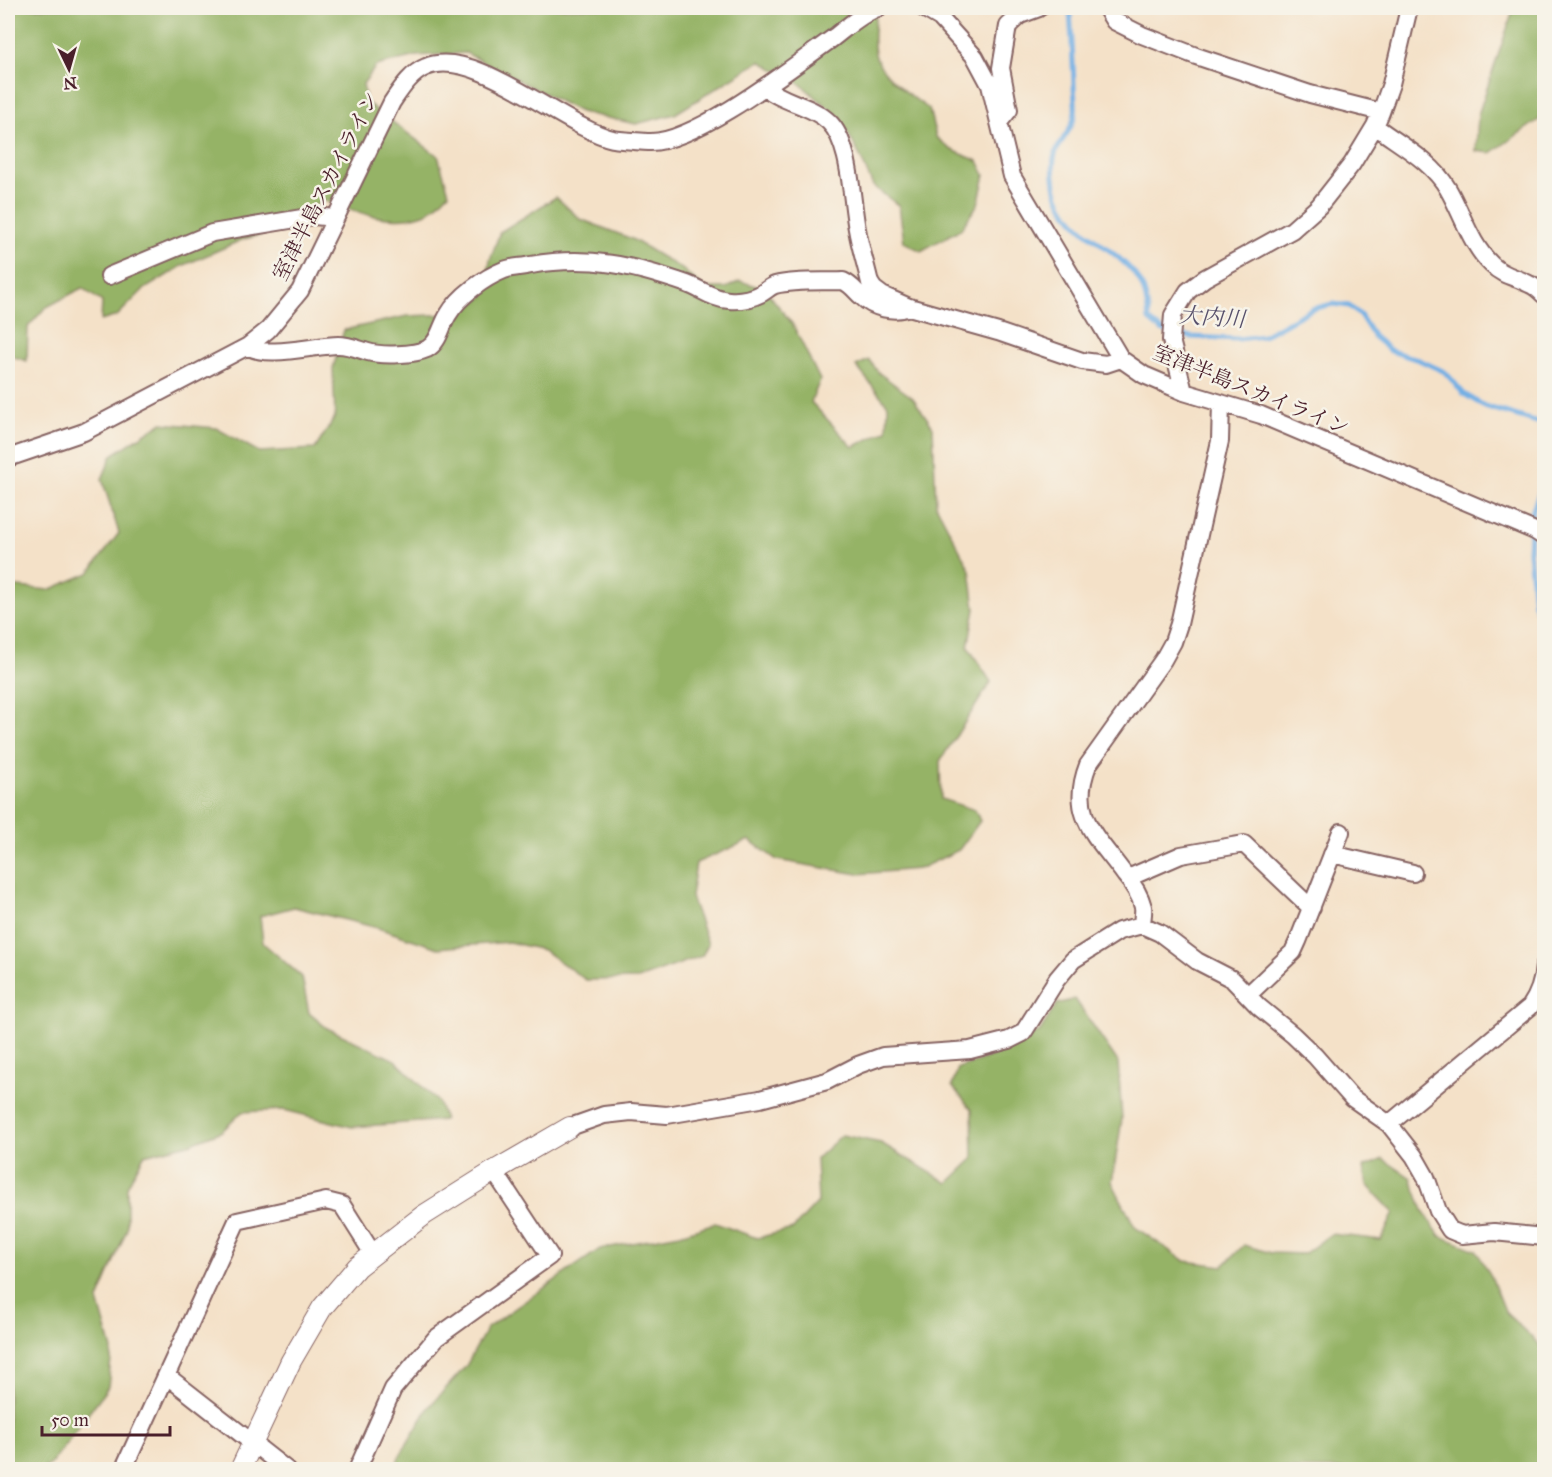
<svg xmlns="http://www.w3.org/2000/svg" width="1552" height="1477" font-family="'IM FELL Great Primer','Noto Serif JP',serif">
  <rect width="100%" height="100%" fill="#f7f3e8"/>
  <filter id="ink" filterUnits="userSpaceOnUse"><feTurbulence type="fractalNoise" baseFrequency=".0167" numOctaves="2"/><feDisplacementMap in="SourceGraphic" scale="12" xChannelSelector="R" yChannelSelector="G"/><feConvolveMatrix kernelMatrix="1 2 1 2 8 2 1 2 1" color-interpolation-filters="sRGB"/></filter>
  <filter id="wash" filterUnits="userSpaceOnUse"><feTurbulence type="fractalNoise" baseFrequency=".008" numOctaves="4" result="noise"/><feDisplacementMap in="SourceGraphic" scale="24" xChannelSelector="R" yChannelSelector="G"/><feGaussianBlur stdDeviation="1.35" result="paint"/><feColorMatrix in="noise" values="0 0 0 0 0 0 0 0 0 0 0 0 0 0 0 0 0 1.4 0 .05"/><feComposite in="paint" operator="in"/></filter>
  <g filter="url(#wash)">
    <rect width="100%" height="100%" fill="#f4e1c8"/>
    <path fill="#95b366" stroke="#706948" stroke-width="1.5" d="M8 8H876C875 23 871 45 877 60 885 77 914 99 929 109L936 137 950 149 978 161 985 175 978 204 961 229 921 251 904 242 899 206 873 186 859 154 839 117 799 83 760 61 675 114 636 124 580 112 466 53 416 56 376 66 363 84 366 102 438 156 449 193C442 199 433 211 424 214 390 226 356 212 324 200L305 212V224L244 239 182 266 143 290 117 316 101 321 102 302 82 288 45 308 28 327 27 361 8 355Z
      M1514 8H1544V114L1540 119 1491 153 1476 151 1478 115Z
      M556 197 580 219 632 239 682 269 704 288H726L740 281 765 289 793 325 820 380 811 402 853 447 887 430 888 405 856 366 869 360 879 373 913 398 933 427 936 505 970 570 975 609 968 647 991 682 940 761 941 799 975 810 980 821 959 850 919 869 858 874 777 860 749 840 696 863 691 897 708 944 702 956 638 979 586 980 543 950 509 942 438 948 378 928 294 907 260 916 263 943 302 977 309 1013 327 1028 395 1060 438 1102 445 1120 352 1127 284 1110 242 1112 222 1131 189 1144 144 1155 127 1187V1229L98 1300 112 1350 108 1387 51 1464 43 1469 8 1470V586L49 590 89 573 119 533 102 479 112 455 161 423 216 428 259 452 315 449 335 417 333 368 344 330 407 316 459 314 484 296 490 260 500 232Z
      M1075 999 1118 1062 1122 1119 1112 1182 1135 1227 1185 1261 1223 1266 1244 1245 1271 1253 1304 1254 1331 1234 1381 1240 1394 1213 1367 1185 1364 1167 1383 1159 1411 1178 1424 1213 1440 1236 1476 1250 1491 1276 1506 1313 1544 1349V1469L395 1470 399 1457 429 1407 466 1366 487 1328 600 1249 680 1234 715 1223 757 1238 793 1229 818 1202 816 1159 842 1135 881 1143 948 1183 973 1159 972 1110 952 1086 958 1068 1008 1050 1040 1031 1057 1004Z"/>
    <g fill="none" stroke-linecap="round" stroke-linejoin="round">
      <path stroke="#72afe4" stroke-width="5" d="M1068 8 1070 12C1072 37 1073 61 1074 85 1074 94 1076 104 1075 113 1073 129 1061 139 1055 154 1052 164 1054 180 1056 190 1068 233 1117 246 1139 280 1146 292 1148 307 1149 320L1161 330 1191 337 1238 339 1263 336 1312 309 1333 304 1349 306 1360 315 1374 337 1391 351 1419 360 1445 372 1464 394 1484 406 1544 424
        M1544 481 1531 514 1529 551 1534 604 1544 626"/>
    </g>
  </g>
  <g filter="url(#ink)">
    <g fill="none" stroke-linecap="round" stroke-linejoin="round">
      <defs>
        <path id="minor" d="M923 8 940 18 975 57 990 85 1012 176 1121 359 1144 375 1184 392 1261 415 1535 531 1544 537
          M1106 8 1114 21 1142 35 1196 56 1310 94 1381 112
          M765 87C783 103 812 105 829 122 851 143 851 199 857 229 860 247 866 265 870 283L874 289 882 295 909 307 998 332 1082 361 1106 364 1121 359
          M1000 121 1009 110 1001 68 1008 26 1020 15 1039 8
          M1375 126C1400 145 1432 161 1448 189 1463 215 1470 244 1492 265 1503 276 1516 277 1529 284 1535 286 1540 291 1544 295
          M109 276 212 233 314 216 335 218
          M248 346C265 359 316 345 338 345 349 345 358 349 368 352 382 356 414 355 427 349 439 343 441 326 448 315 459 296 484 278 504 270 512 267 522 267 531 265 589 255 632 265 687 284 701 289 713 299 729 300 740 301 750 299 760 294 765 292 769 287 775 285 796 280 821 282 843 281 852 285 855 291 862 297 873 308 894 313 909 307
          M1184 392 1171 340 1173 315 1188 291 1205 278 1292 230 1319 206 1352 164 1375 126 1381 112 1391 84 1409 8
          M8 458 84 432 248 346 268 330 300 291 392 102C401 89 411 73 426 67 475 46 563 127 613 139 624 141 638 141 649 142 694 144 795 65 833 38 846 28 862 13 878 8
          M1332 854 1413 873
          M1128 878 1181 855 1244 844 1307 904 1312 907
          M1142 925C1142 919 1144 912 1143 907 1140 895 1133 884 1125 875 1097 836 1068 816 1088 765L1163 660 1173 642 1179 624 1220 441 1221 403
          M1248 995 1293 952 1298 941 1341 832
          M1389 1124 1530 1007C1539 994 1543 982 1544 966
          M570 1127 604 1115 631 1112 667 1115 760 1099 827 1081 858 1065 883 1056 970 1050 1009 1040 1023 1033 1057 979 1073 960 1119 931 1142 925 1160 933 1197 961 1232 979 1259 1007 1293 1035 1315 1056 1352 1098 1389 1124 1414 1156 1426 1177 1438 1211 1450 1230 1462 1235 1494 1232 1544 1237
          M167 1376 287 1470
          M123 1470 237 1221 326 1201 342 1205 373 1254
          M357 1470 393 1389 436 1338 550 1256 494 1171"/>
        <path id="tertiary" d="M240 1470 291 1361 322 1308 357 1267 424 1215 494 1171 570 1127"/>
      </defs>
      <use href="#minor" stroke="#866362" stroke-width="20"/>
      <use href="#tertiary" stroke="#866362" stroke-width="22"/>
      <use href="#minor" stroke="#fff" stroke-width="16"/>
      <use href="#tertiary" stroke="#fff" stroke-width="20"/>
    </g>
  </g>
  <g text-anchor="middle" dominant-baseline="central" stroke-width="5" stroke-linejoin="round" paint-order="stroke">
    <g font-size="21" fill="#4a1f2b" stroke="#f7f3e8">
      <text transform="translate(326 186) rotate(-63)">室津半島スカイライン</text>
      <text transform="translate(1251 390) rotate(22)">室津半島スカイライン</text>
    </g>
    <g font-size="22" font-style="italic" fill="#58516c" stroke="#f7f3e8">
      <text transform="translate(1212 317) rotate(4)">大内川</text>
    </g>
  </g>
  <rect width="1552" height="1477" fill="none" stroke="#f7f3e8" stroke-width="30"/>
  <g transform="translate(69 69) rotate(175)" stroke="#f7f3e8" stroke-width="4.5" paint-order="stroke">
  <path d="M0-4.5L10 22L0 15L-10 22Z" fill="#4a1f2b"/>
  <text y="-9" font-size="16" font-weight="bold" text-anchor="middle" fill="#4a1f2b">N</text>
  </g>
  <path d="M42 1426v9h128v-9" fill="none" stroke="#4a1f2b" stroke-width="3"/>
  <text x="51" y="1426" font-size="18" fill="#4a1f2b" stroke="#f7f3e8" stroke-width="4.5" paint-order="stroke">50 m</text>
</svg>
